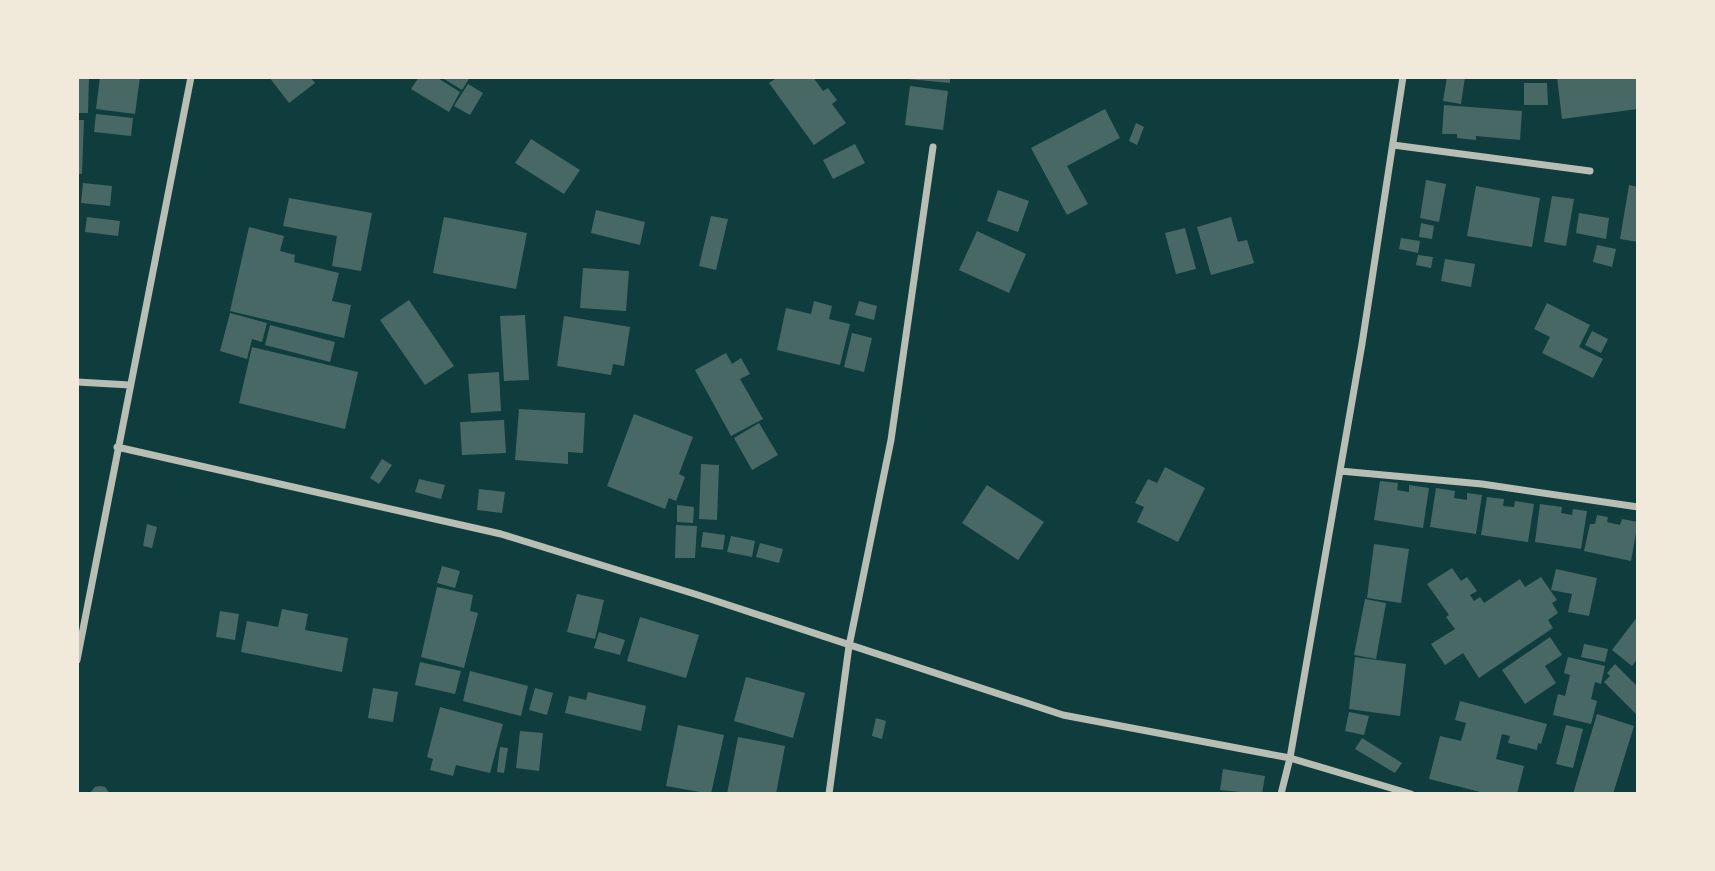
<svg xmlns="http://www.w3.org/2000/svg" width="1715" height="871" font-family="'IBM Plex Sans',sans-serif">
  <rect width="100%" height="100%" fill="#0f3d3e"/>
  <path fill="#486865" d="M77 77H89L88 113H77Z
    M100 77H140L135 114 96 109Z
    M269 77H310L315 83 289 103Z
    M419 77H436L460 92 449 112 411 89Z
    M441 77H470L462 90Z
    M778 77H813L823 91 828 88 837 100 832 104 846 123 814 145 769 83Z
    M908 77H950V83L908 79Z
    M1447 77H1465L1461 104 1443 101Z
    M1557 77H1638V109L1562 119Z
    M1524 83H1547L1548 105H1524Z
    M468 84 483 93 470 115 454 106Z
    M910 86 948 91 943 130 905 125Z
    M1444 105 1522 111 1520 140 1476 136V140L1457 138V134H1442Z
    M1105 109 1120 138 1067 166 1088 204 1067 215 1031 148Z
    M96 114 133 118 131 136 94 132Z
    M77 120H84L82 174H77Z
    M1136 123 1144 127 1137 145 1129 141Z
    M531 139 580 170 564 194 515 163Z
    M855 144 865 163 833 179 823 160Z
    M1426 180 1446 184 1439 222 1420 218Z
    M83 183 112 186 110 206 81 203Z
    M1629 185 1638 187V242L1620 239Z
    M1476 186 1540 198 1532 247 1467 236Z
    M998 190 1029 201 1018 232 987 221Z
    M1552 196 1574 199 1566 246 1544 242Z
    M289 198 372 213 361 271 332 266 337 236 283 226Z
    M596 210 645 222 640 245 591 233Z
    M1579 213 1609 218 1606 239 1576 233Z
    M711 216 728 219 716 270 699 266Z
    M87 217 120 221 118 236 85 232Z
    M444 217 527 233 516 289 433 273Z
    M1231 217 1238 242 1247 240 1254 263 1211 275 1197 227Z
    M1421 223 1434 226 1432 239 1419 237Z
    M249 227 284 236 280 251 295 255 294 262 339 273 332 301 351 305 344 338 230 311Z
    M1185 228 1196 269 1176 274 1165 233Z
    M977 231 1026 254 1009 293 959 270Z
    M1401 238 1420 241 1418 253 1399 249Z
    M1597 245 1616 249 1612 267 1593 262Z
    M1418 255 1433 257 1431 268 1416 265Z
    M1445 259 1475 264 1471 287 1441 281Z
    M583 268 629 271 626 311 580 308Z
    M409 300 454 366 425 385 380 320Z
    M814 301 832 306 829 319 850 324 840 365 777 350 786 308 811 314Z
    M859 301 877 306 874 320 855 315Z
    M1547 303 1590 325 1579 347 1603 359 1593 378 1542 353 1550 337 1534 329Z
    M230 313 267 323 262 342 252 339 247 359 220 351Z
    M525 315 529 380 504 381 500 316Z
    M564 316 630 327 624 366 613 364 611 375 557 366Z
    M270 325 335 342 330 362 265 345Z
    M1592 331 1608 339 1601 353 1585 345Z
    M852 333 872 338 864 372 844 367Z
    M252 347 358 372 345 429 239 403Z
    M726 353 732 364 741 358 750 374 740 379 763 419 731 436 695 370Z
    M499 372 501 411 471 413 468 374Z
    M519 409 585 413 583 453 568 452V464L515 460Z
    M634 414 693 437 679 474 685 477 676 501 669 498 665 509 607 486Z
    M504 420 506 453 462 455 460 422Z
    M759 423 778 455 752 470 734 438Z
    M382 459 392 465 379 484 370 478Z
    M701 464 719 465 717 520 699 519Z
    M1165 467 1205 488 1178 542 1137 522 1144 507 1135 503 1148 479 1157 483Z
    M419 479 445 485 441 499 415 492Z
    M1380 481 1398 483 1397 490 1409 492V485L1429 488 1423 528 1374 520Z
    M987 485 1044 522 1018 560 962 523Z
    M1436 488 1455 491 1454 498 1467 500V493L1482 495 1476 534 1430 527Z
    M479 489 505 492 502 513 477 510Z
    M1487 497 1504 499 1503 506 1514 507 1515 501 1534 504 1528 542 1481 535Z
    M1540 504 1562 507 1561 513 1572 515 1573 509 1587 511 1581 549 1535 542Z
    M677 505 694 507 693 523 677 522Z
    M1597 515 1608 517 1607 522 1620 525 1622 519 1638 522 1631 561 1584 551 1590 524H1595Z
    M147 524 157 527 152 548 143 546Z
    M676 525 697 526 695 558H675Z
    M703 532 725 535 723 550 701 547Z
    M731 536 755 541 752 557 727 552Z
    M760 543 783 549 779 563 756 557Z
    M1374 544 1409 549 1401 603 1367 598Z
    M442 566 460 571 455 588 437 583Z
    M1452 568 1461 581 1467 577 1477 591 1470 595 1474 601 1480 597 1484 603 1520 579 1525 587 1541 577 1557 600 1552 603 1558 613 1548 620 1553 628 1479 678 1463 653 1445 665 1431 644 1455 629 1446 617 1449 615 1427 584Z
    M1556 569 1597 578 1589 616 1568 612 1572 594 1551 590Z
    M437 587 473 595 470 611 478 613 464 668 421 657Z
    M577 594 604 600 595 639 567 632Z
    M1365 599 1386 603 1376 659 1354 655Z
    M282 609 308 614 305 630 348 638 342 672 241 652 247 621 278 627Z
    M220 611 239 614 235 640 216 637Z
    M1638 616V658L1632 666 1612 650Z
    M640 617 699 635 686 678 627 661Z
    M599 632 625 640 620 655 594 648Z
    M1550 637 1562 655 1545 666 1556 683 1525 704 1502 670Z
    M1584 644 1608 649 1605 662 1581 657Z
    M1355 657 1406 664 1400 716 1349 709Z
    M1568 657 1605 666 1601 684 1595 682 1591 699 1597 701 1591 724 1553 715 1558 694 1565 696 1570 675 1564 673Z
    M420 662 461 671 455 694 415 685Z
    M1615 664 1638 687V712L1636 714 1604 682 1610 676 1607 673Z
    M470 671 528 686 521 716 463 701Z
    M746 677 805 693 793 738 734 721Z
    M373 688 398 692 393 722 368 718Z
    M535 688 553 693 547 715 529 710Z
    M588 692 646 706 641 731 565 713 569 696 586 700Z
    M1460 701 1547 724 1541 744 1538 743 1537 750 1508 743 1510 736 1502 734 1496 759 1524 766 1517 794H1488L1429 779 1440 736 1461 741 1466 723 1455 720Z
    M440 707 503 724 490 773 456 765 453 776 430 770 433 759 427 757Z
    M1349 712 1369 716 1364 735 1345 731Z
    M1597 714 1634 726 1613 794H1573Z
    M876 718 886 721 882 739 872 736Z
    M678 725 724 735 711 794 666 786Z
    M1566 725 1583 729 1573 768 1556 764Z
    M520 731 543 733 539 771 516 768Z
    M738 737 785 746 776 794H727Z
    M1362 738 1402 763 1395 773 1355 749Z
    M500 747 508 748 504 773 497 772Z
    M1223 769 1265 776 1262 794 1220 790Z
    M100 786 105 787 110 794H89L95 787Z"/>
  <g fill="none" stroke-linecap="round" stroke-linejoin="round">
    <path stroke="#b8beb3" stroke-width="7" d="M1393 145 1590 171
      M77 382 130 385
      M117 447 501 534 698 595 1063 715 1290 758 1411 794
      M1340 471 1482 484 1638 507
      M77 660 191 77
      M829 794 849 646 891 440 933 147
      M1281 794 1290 758 1362 344 1403 77"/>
  </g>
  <rect width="1715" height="871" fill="none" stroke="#f1e9da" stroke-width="158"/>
</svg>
